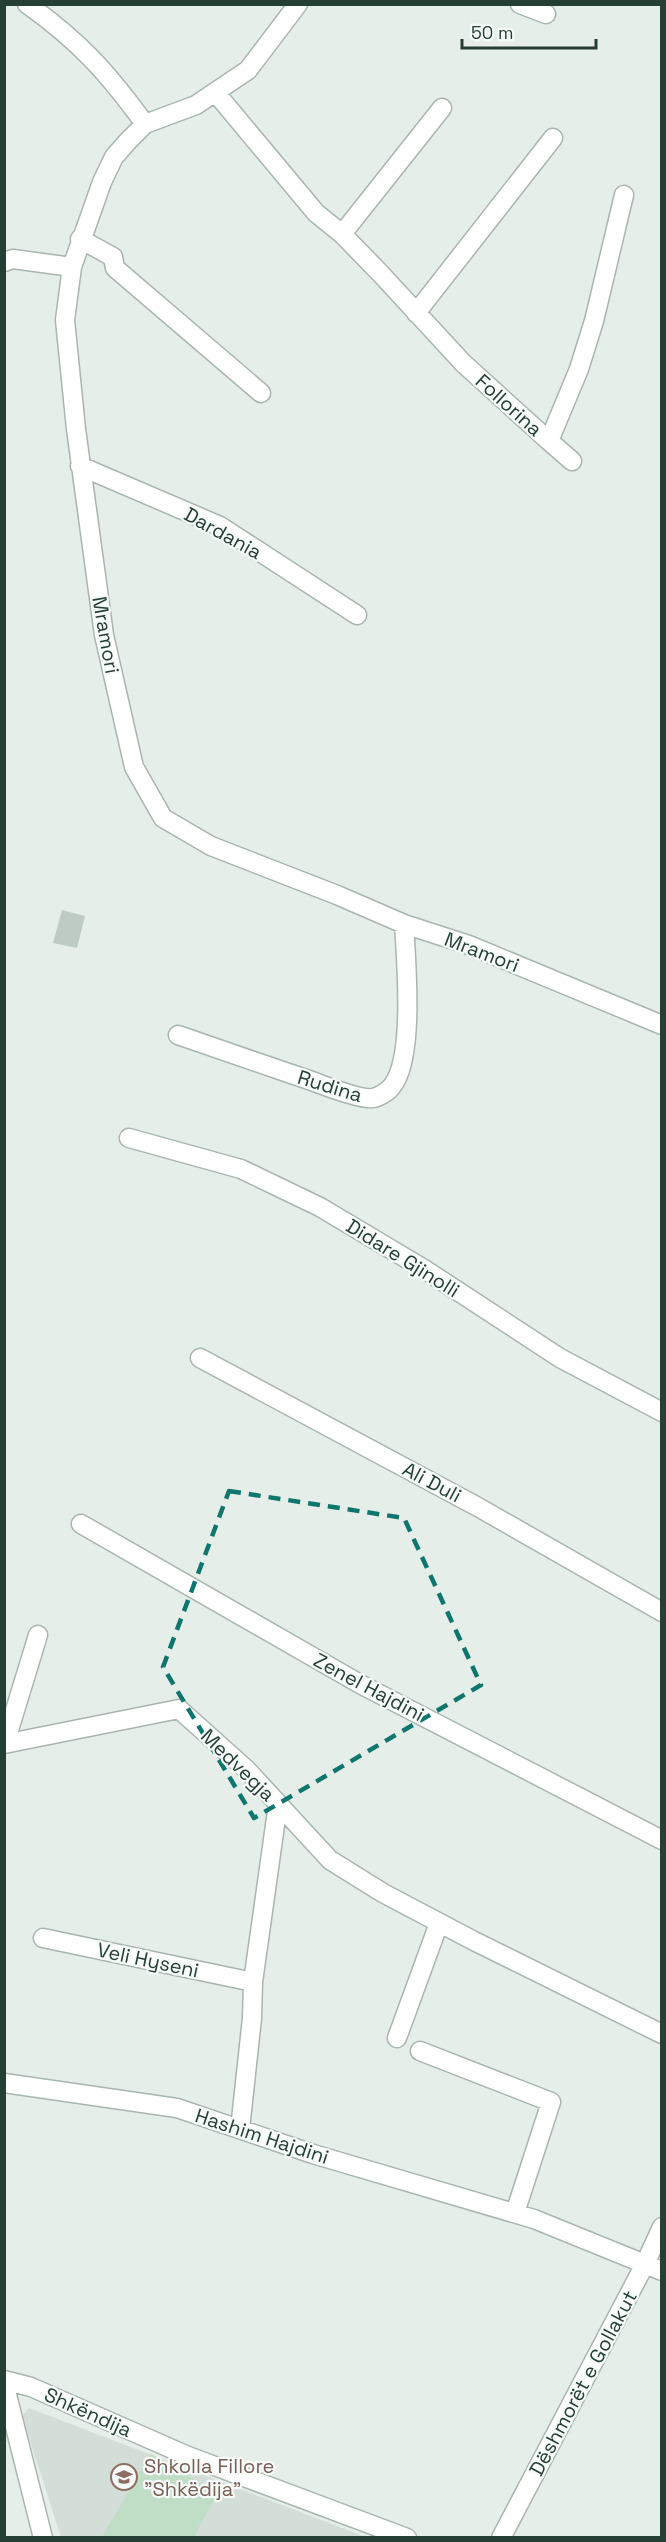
<svg xmlns="http://www.w3.org/2000/svg" width="666" height="2542" font-family="'Space Grotesk',sans-serif">
  <rect width="100%" height="100%" fill="#e6eee9"/>
  <path fill="#d4ded8" d="M29 2408 366 2537H61L22 2416Z"/>
  <path fill="#c0ddc5" d="M151 2454 218 2493 194 2537H102Z"/>
  <path fill="#becbc5" d="M62 910 85 916 77 948 53 943Z"/>
  <g fill="none" stroke-linecap="round" stroke-linejoin="round">
    <defs>
      <path id="minor" d="M27 4C80 42 107 72 145 124
        M298 4 248 70 196 105 145 124 128 141 114 157 102 182 72 267 65 320 76 429 104 635 134 767 163 818 211 846 337 895 404 924 469 945 662 1025
        M520 4 546 14
        M215 92 316 213 342 234 380 273 463 363 549 441 579 369 594 321 624 195
        M342 234 442 108
        M80 239 113 257 115 268 261 393
        M4 262 13 259 72 267
        M416 313 553 138
        M549 441 572 461
        M80 466 220 526 357 615
        M178 1035C222 1050 267 1066 312 1081 325 1086 361 1100 373 1098 379 1097 389 1091 392 1086 415 1059 406 959 404 924
        M129 1138 241 1169 320 1207 424 1269 560 1358 662 1412
        M200 1358 478 1507 662 1612
        M81 1524 360 1684 662 1840
        M5 1743 38 1635
        M4 1744 179 1709 247 1770 330 1860 383 1893 474 1941 662 2034
        M43 1938 253 1982 252 2018 240 2129
        M253 1982 278 1804
        M397 2038 439 1923
        M420 2051 551 2102 515 2213
        M4 2083 177 2108 313 2154 534 2219 662 2271
        M4 2380 31 2387 188 2456 407 2538
        M4 2383 43 2538
        M501 2538 645 2264 662 2227"/>
    </defs>
    <use href="#minor" stroke="#a8b6af" stroke-width="21"/>
    <use href="#minor" stroke="#fff" stroke-width="18"/>
  </g>
  <path fill="none" stroke="#0f766e" stroke-width="4.5" stroke-dasharray="12 8" stroke-linejoin="round" d="M229 1491 404 1518 481 1685 254 1818 163 1667Z"/>
  <defs>
    <symbol id="school-ring" viewBox="-11 -11 22 22"><circle r="9.5" fill="#f6faf8" stroke="#8d6e63" stroke-width="1.5"/><path d="M0-5L7-2L0 1L-7-2ZM-4 1L0 2.5L4 1V4Q0 6-4 4Z" fill="#8d6e63"/></symbol>
  </defs>
  <g fill-rule="evenodd">
    <use href="#school-ring" x="109" y="2462" width="30" height="30"/>
  </g>
  <g text-anchor="middle" dominant-baseline="central" stroke-width="4.5" stroke-linejoin="round" paint-order="stroke">
    <g font-size="20" fill="#253f35" stroke="#f6faf8">
      <text transform="translate(509 405) rotate(42)">Follorina</text>
      <text transform="translate(223 533) rotate(29)">Dardania</text>
      <text transform="translate(106 635) rotate(80)">Mramori</text>
      <text transform="translate(482 952) rotate(21)">Mramori</text>
      <text transform="translate(330 1086) rotate(17)">Rudina</text>
      <text transform="translate(403 1258) rotate(32)">Didare Gjinolli</text>
      <text transform="translate(432 1482) rotate(28)">Ali Duli</text>
      <text transform="translate(369 1687) rotate(28)">Zenel Hajdini</text>
      <text transform="translate(238 1765) rotate(44)">Medvegja</text>
      <text transform="translate(148 1960) rotate(12)">Veli Hyseni</text>
      <text transform="translate(262 2136) rotate(18)">Hashim Hajdini</text>
      <text transform="translate(583 2383) rotate(-62)">Dëshmorët e Gollakut</text>
      <text transform="translate(88 2412) rotate(24)">Shkëndija</text>
    </g>
    <g font-size="20" fill="#785e54" stroke="#f6faf8" text-anchor="start">
      <text x="144" y="2466">Shkolla Fillore<tspan x="144" dy="23">"Shkëdija"</tspan></text>
    </g>
  </g>
  <rect width="666" height="2542" fill="none" stroke="#253f35" stroke-width="12"/>
  <path d="M462 39v9h134v-9" fill="none" stroke="#253f35" stroke-width="3"/>
  <text x="471" y="39" font-size="18" fill="#253f35" stroke="#f6faf8" stroke-width="4.5" paint-order="stroke">50 m</text>
</svg>
